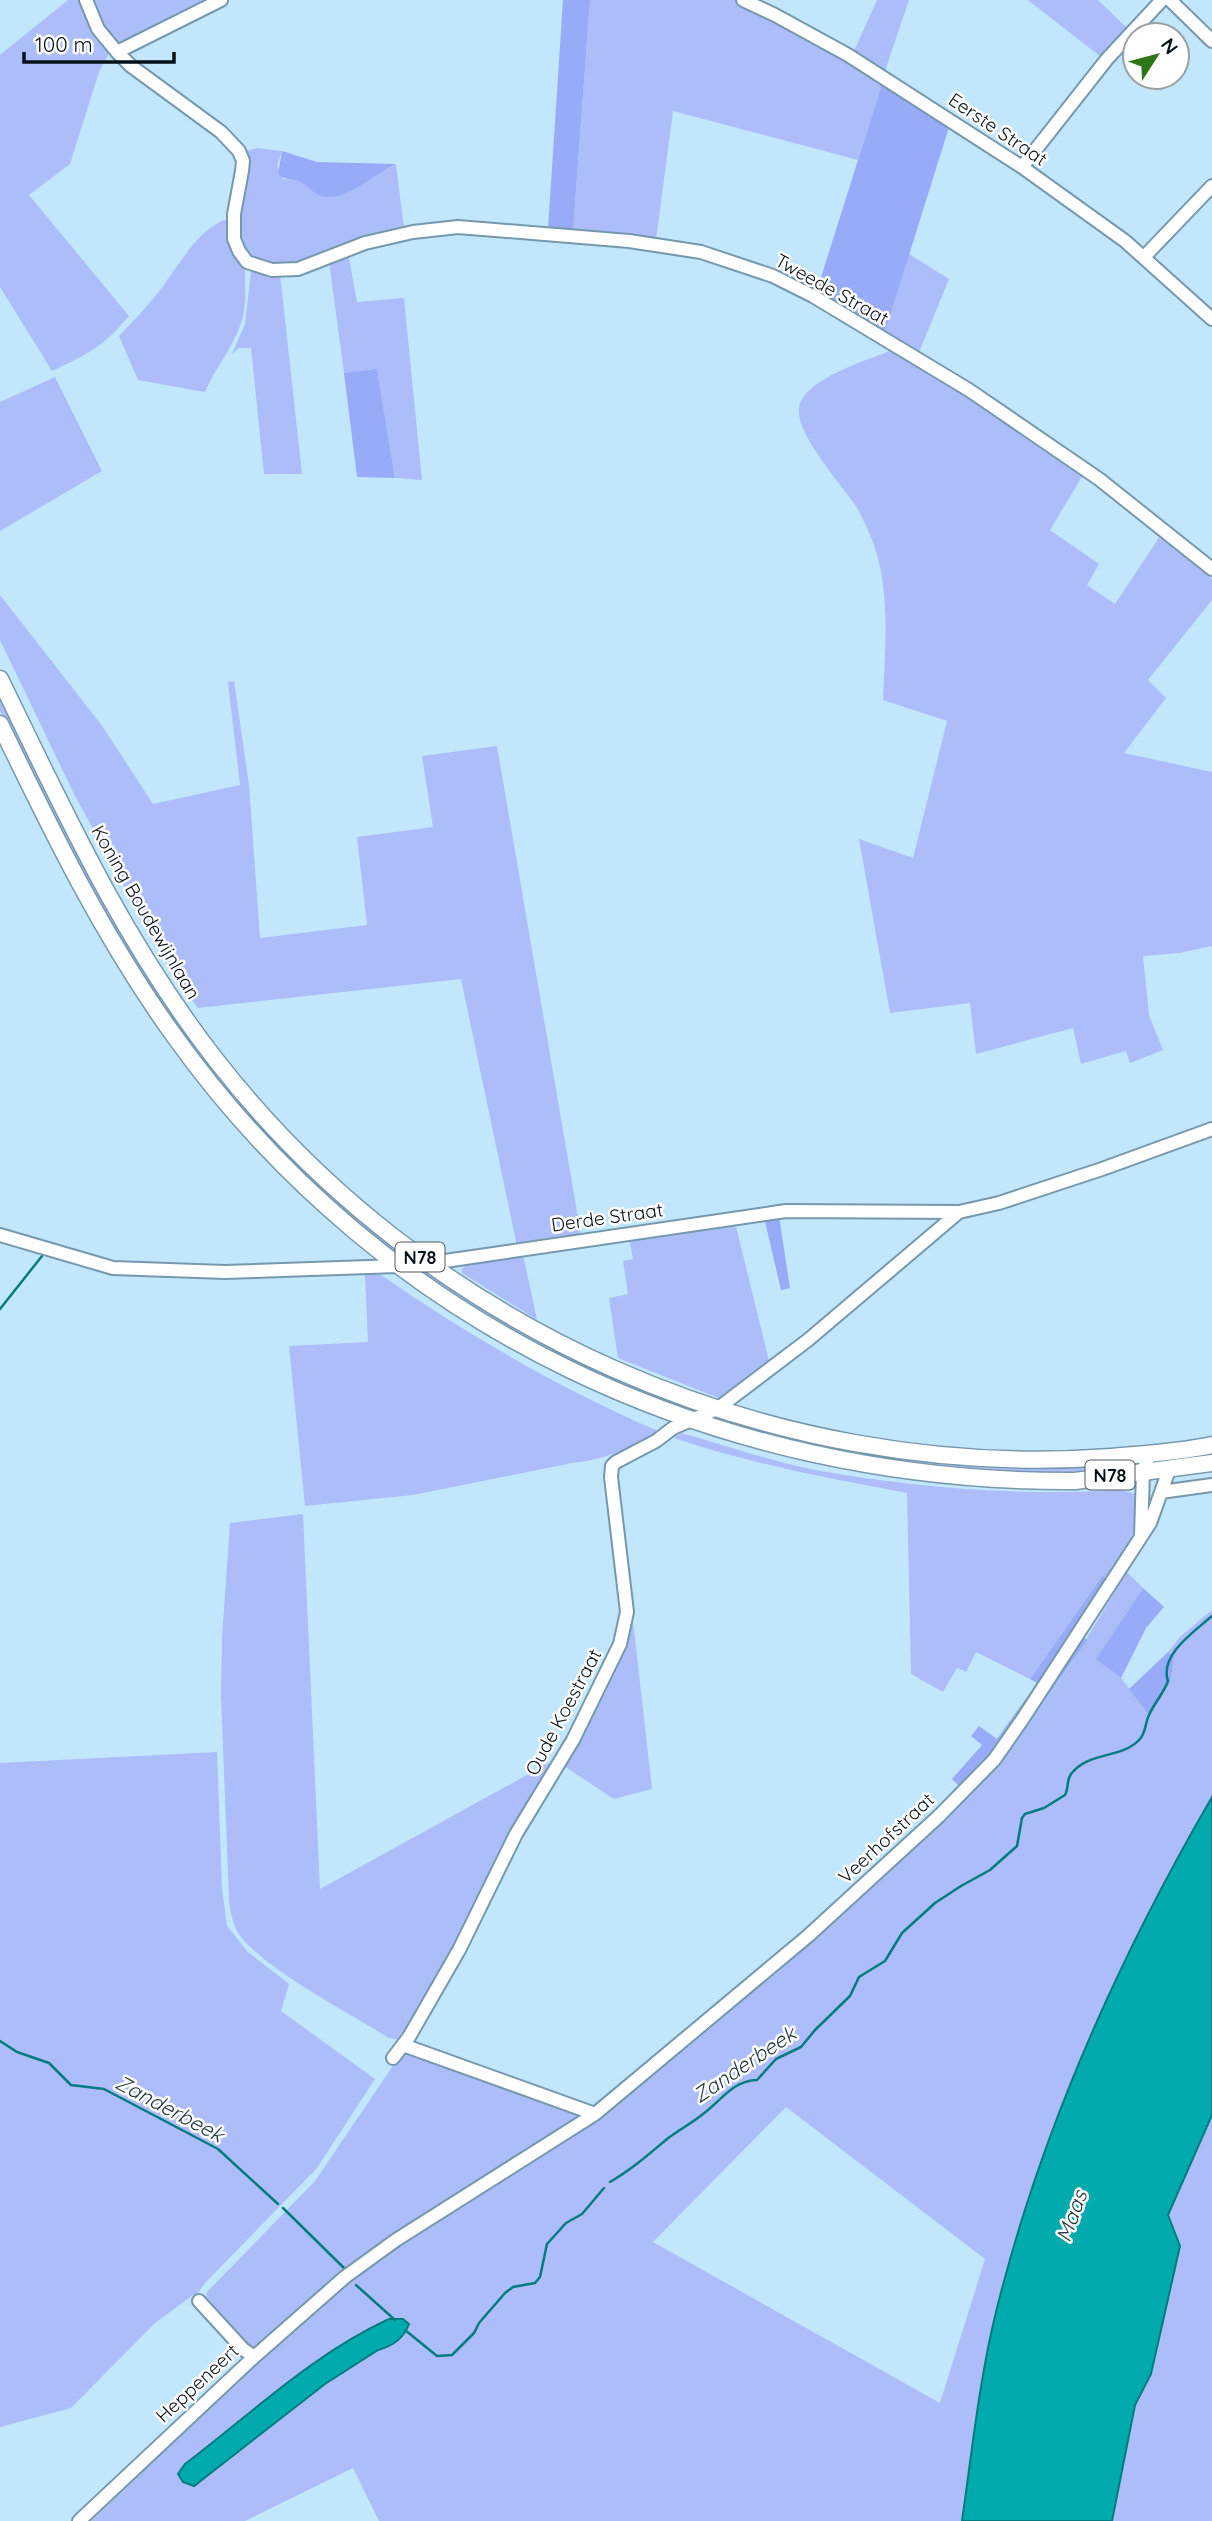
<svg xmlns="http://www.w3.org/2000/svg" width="1212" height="2521" font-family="Quicksand,sans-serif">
  <rect width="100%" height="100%" fill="#c2e7fd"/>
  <path fill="#adbdfa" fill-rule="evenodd" d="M68 0H82L110 51 99 72 70 164 29 195 129 316C103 347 88 354 52 371L0 287V55Z
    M90 0H215L129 43 117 45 109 39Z
    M590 0H737L750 5 883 81 858 160 673 111 656 240 573 231Z
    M877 0H909L885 71 854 51Z
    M1028 0H1098L1128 29 1101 57Z
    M257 148 282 151 277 166 283 179 296 180 307 186 373 178 381 170 396 164 404 229C392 231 379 232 367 236 335 248 254 294 239 238 235 224 243 169 244 152Z
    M223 220 228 221C230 238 231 257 245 268 245 286 247 306 241 323 233 348 215 368 205 392L138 380 119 336C132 322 145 309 157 294 178 268 192 236 223 220Z
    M348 253 357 302 404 298 422 480 395 478 377 370 344 373 329 261Z
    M909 254 949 279 918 355 884 335Z
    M251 271 280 274 302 474H264L251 348H239L232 354 245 324Z
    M895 349 964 393 1083 475 1050 530 1099 564 1087 585 1115 604 1160 536 1212 579V600L1148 680 1166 698 1124 753 1212 772V946L1179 953 1143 956 1149 1015 1163 1050 1130 1063 1126 1051 1081 1064 1073 1028 976 1054 970 1003 890 1013 859 839 913 858 947 721 883 700C885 649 891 592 873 542 868 531 863 518 857 508 842 485 796 435 799 409 801 379 871 359 895 349Z
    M55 377 102 471 0 531V402Z
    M0 595 103 727 153 804 240 785 228 682 234 681 249 785 260 938 367 925 357 837 433 827 422 756 497 746 581 1235 517 1246 461 979 198 1008 171 972 74 794 0 640Z
    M0 690 187 1031 403 1253 402 1256 347 1217 243 1115 149 991 64 841 0 711Z
    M735 1222 770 1365 721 1399 618 1358 609 1298 628 1294 623 1261 633 1259 629 1237Z
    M523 1254 537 1320 462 1273V1269L468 1264Z
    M425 1270 538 1339 615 1376 690 1406 693 1411 691 1413 648 1400 504 1330 423 1272Z
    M374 1273 381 1275C468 1335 559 1388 656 1430V1436C628 1449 604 1460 572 1463L413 1495 305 1506 289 1346 368 1342 365 1274Z
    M718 1415 805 1438 1140 1461 1138 1468 1060 1474 1001 1473 853 1457 714 1420Z
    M681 1433C725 1445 770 1461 815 1470 916 1488 1017 1496 1120 1490L1136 1494C1139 1537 1128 1544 1107 1579L1101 1577 1030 1679 976 1652 966 1672 957 1668 943 1692 911 1674 907 1493C828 1478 750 1464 674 1438Z
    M303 1514 320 1889 556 1759 428 1998 400 2040 389 2038C354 2016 255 1964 237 1931 232 1921 230 1909 229 1899L221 1696 222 1638 230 1523Z
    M1127 1572 1143 1588 1097 1659 1121 1678 1150 1715 1171 1680 1174 1657 1168 1652 1181 1636 1212 1610V1797L1166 1879 1121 1967 1052 2128 996 2312 978 2403 962 2521H379L353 2468 245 2521H91L311 2312 378 2258 461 2208 609 2110 760 1984 954 1809 1002 1762 1071 1664ZM786 2107 985 2259 940 2403 653 2242Z
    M629 1620 633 1621 652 1789 614 1799 561 1764Z
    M217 1752 222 1888 227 1926 248 1952 289 1984 281 2011 375 2079 317 2168 205 2283 195 2297 193 2295 155 2323 71 2408 0 2427V1763Z
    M1212 1820V2521H1112L1135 2405 1151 2374 1180 2246 1078 2521Z
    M403 2051 585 2115 366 2256 252 2350 206 2296 207 2292 315 2181Z"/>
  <path fill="#98abf8" d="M563 0H590L573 231 548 229Z
    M883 81 950 124 884 335 816 293Z
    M282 151 317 162 396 164C376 172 346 203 321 196 313 193 306 184 298 181 289 178 284 180 278 174Z
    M377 369 395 478 357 477 344 373Z
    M779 1216 790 1288 781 1290 764 1217Z
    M1102 1576 1107 1579 1075 1632 1087 1640 1002 1762 992 1755 961 1788 952 1779 982 1745 971 1736 979 1726 997 1739 1037 1683 1030 1679Z
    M1143 1588 1164 1607 1146 1628 1121 1678 1096 1659Z
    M1168 1652 1174 1657 1171 1680 1150 1716 1129 1689Z"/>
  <path fill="#00aaad" stroke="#027c80" stroke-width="2" d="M1212 1797V2115L1168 2215 1180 2246 1151 2374 1135 2405 1112 2521H962C972 2452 979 2381 996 2312 1041 2130 1118 1959 1212 1797Z
    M389 2319H403L409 2324C404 2338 393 2346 378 2350L325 2384 194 2486 183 2482 178 2474 185 2464C251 2414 313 2354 389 2319Z"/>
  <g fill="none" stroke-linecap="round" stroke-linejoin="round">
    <path stroke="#027c80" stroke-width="2.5" d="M0 1309 42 1256
      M0 2041 17 2052 49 2063 71 2085 104 2089 218 2149 278 2204
      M610 2182C631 2170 648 2155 667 2139 679 2130 692 2123 703 2114 722 2100 732 2081 757 2080L776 2059 801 2047 815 2030 850 1996 859 1977 885 1961 902 1933 935 1903 961 1886 990 1870 1017 1846 1022 1818 1025 1814 1044 1808 1065 1795C1069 1788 1066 1781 1071 1774 1089 1751 1121 1759 1139 1740 1146 1734 1145 1723 1149 1715 1154 1703 1164 1693 1168 1681 1159 1655 1195 1631 1212 1616
      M283 2208 345 2269
      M356 2285 395 2320
      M405 2330 437 2356 452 2355 474 2333 479 2323 505 2293 513 2287 535 2283 540 2277 547 2244 566 2223 582 2214 604 2188"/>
    <defs>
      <path id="minor" d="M86 0 98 29 117 52 131 66 221 132 239 151 243 161 242 171 234 214V239L239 251 247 262 272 270 298 269 365 243 413 232 458 227 629 241 701 252 773 276 813 296 969 390 1099 479 1212 569
        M743 0 775 15 848 55 1022 167 1125 241 1212 319
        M1170 0 1212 41
        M117 52 221 0
        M1022 167 1107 59 1162 0
        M1144 257 1212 186
        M0 1235 113 1268 225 1272 397 1266 445 1261 786 1211 959 1212 999 1203 1102 1169 1212 1129
        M1161 1492 1212 1485
        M1141 1536 1143 1472 1149 1454
        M403 2045 595 2114
        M393 2058 409 2037 459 1950 516 1834 573 1740 620 1644 627 1612 611 1477 612 1466 616 1462 656 1441 673 1428 717 1409 808 1340 959 1212
        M199 2301 243 2349 254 2357
        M79 2521 254 2357 345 2277 396 2240 595 2114 808 1936 939 1816 994 1760 1022 1720 1150 1523 1169 1470"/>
      <path id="major" d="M0 679C64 811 125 944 216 1060 426 1330 770 1482 1111 1457 1145 1454 1179 1452 1212 1445
        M0 724C52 832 104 939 175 1037 385 1330 718 1483 1075 1481L1212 1463"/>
    </defs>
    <use href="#minor" stroke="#7698ad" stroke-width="16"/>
    <use href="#major" stroke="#7698ad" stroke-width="19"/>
    <use href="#minor" stroke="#fff" stroke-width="12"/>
    <use href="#major" stroke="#fff" stroke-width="16"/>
  </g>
  <g text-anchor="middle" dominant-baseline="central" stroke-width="5" stroke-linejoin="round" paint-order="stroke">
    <g fill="#fff" stroke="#50585d" stroke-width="2">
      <rect x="395.5" y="1242.5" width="49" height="29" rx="5"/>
      <rect x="1085.5" y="1460.5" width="49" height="29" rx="5"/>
    </g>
    <g font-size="18" font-weight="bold" fill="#051118">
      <text x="420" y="1257">N78</text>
      <text x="1110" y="1475">N78</text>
    </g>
    <g font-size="19" fill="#051118" stroke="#fff">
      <text transform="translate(998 129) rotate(34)">Eerste Straat</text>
      <text transform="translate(832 289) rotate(29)">Tweede Straat</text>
      <text transform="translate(146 912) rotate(60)">Koning Boudewijnlaan</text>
      <text transform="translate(607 1217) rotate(-8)">Derde Straat</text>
      <text transform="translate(563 1712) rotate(-62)">Oude Koestraat</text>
      <text transform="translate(886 1838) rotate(-43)">Veerhofstraat</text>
      <text transform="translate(197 2383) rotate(-43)">Heppeneert</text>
    </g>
    <g font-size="21" font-style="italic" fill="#1e3535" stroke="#fff">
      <text transform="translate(744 2064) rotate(-34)">Zanderbeek</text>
      <text transform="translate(170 2108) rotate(28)">Zanderbeek</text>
      <text transform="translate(1071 2216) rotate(-70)">Maas</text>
    </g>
  </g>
  <g transform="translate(1156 56) rotate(54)"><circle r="33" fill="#ffffff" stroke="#9ba0a3" stroke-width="2"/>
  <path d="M0-5L12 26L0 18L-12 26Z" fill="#2d7517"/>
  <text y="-10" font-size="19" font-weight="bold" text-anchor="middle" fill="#051118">N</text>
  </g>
  <path d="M24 52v10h150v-10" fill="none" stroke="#051118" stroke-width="3.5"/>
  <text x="35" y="52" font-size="21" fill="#051118" stroke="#ffffff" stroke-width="5" paint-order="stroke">100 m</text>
</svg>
